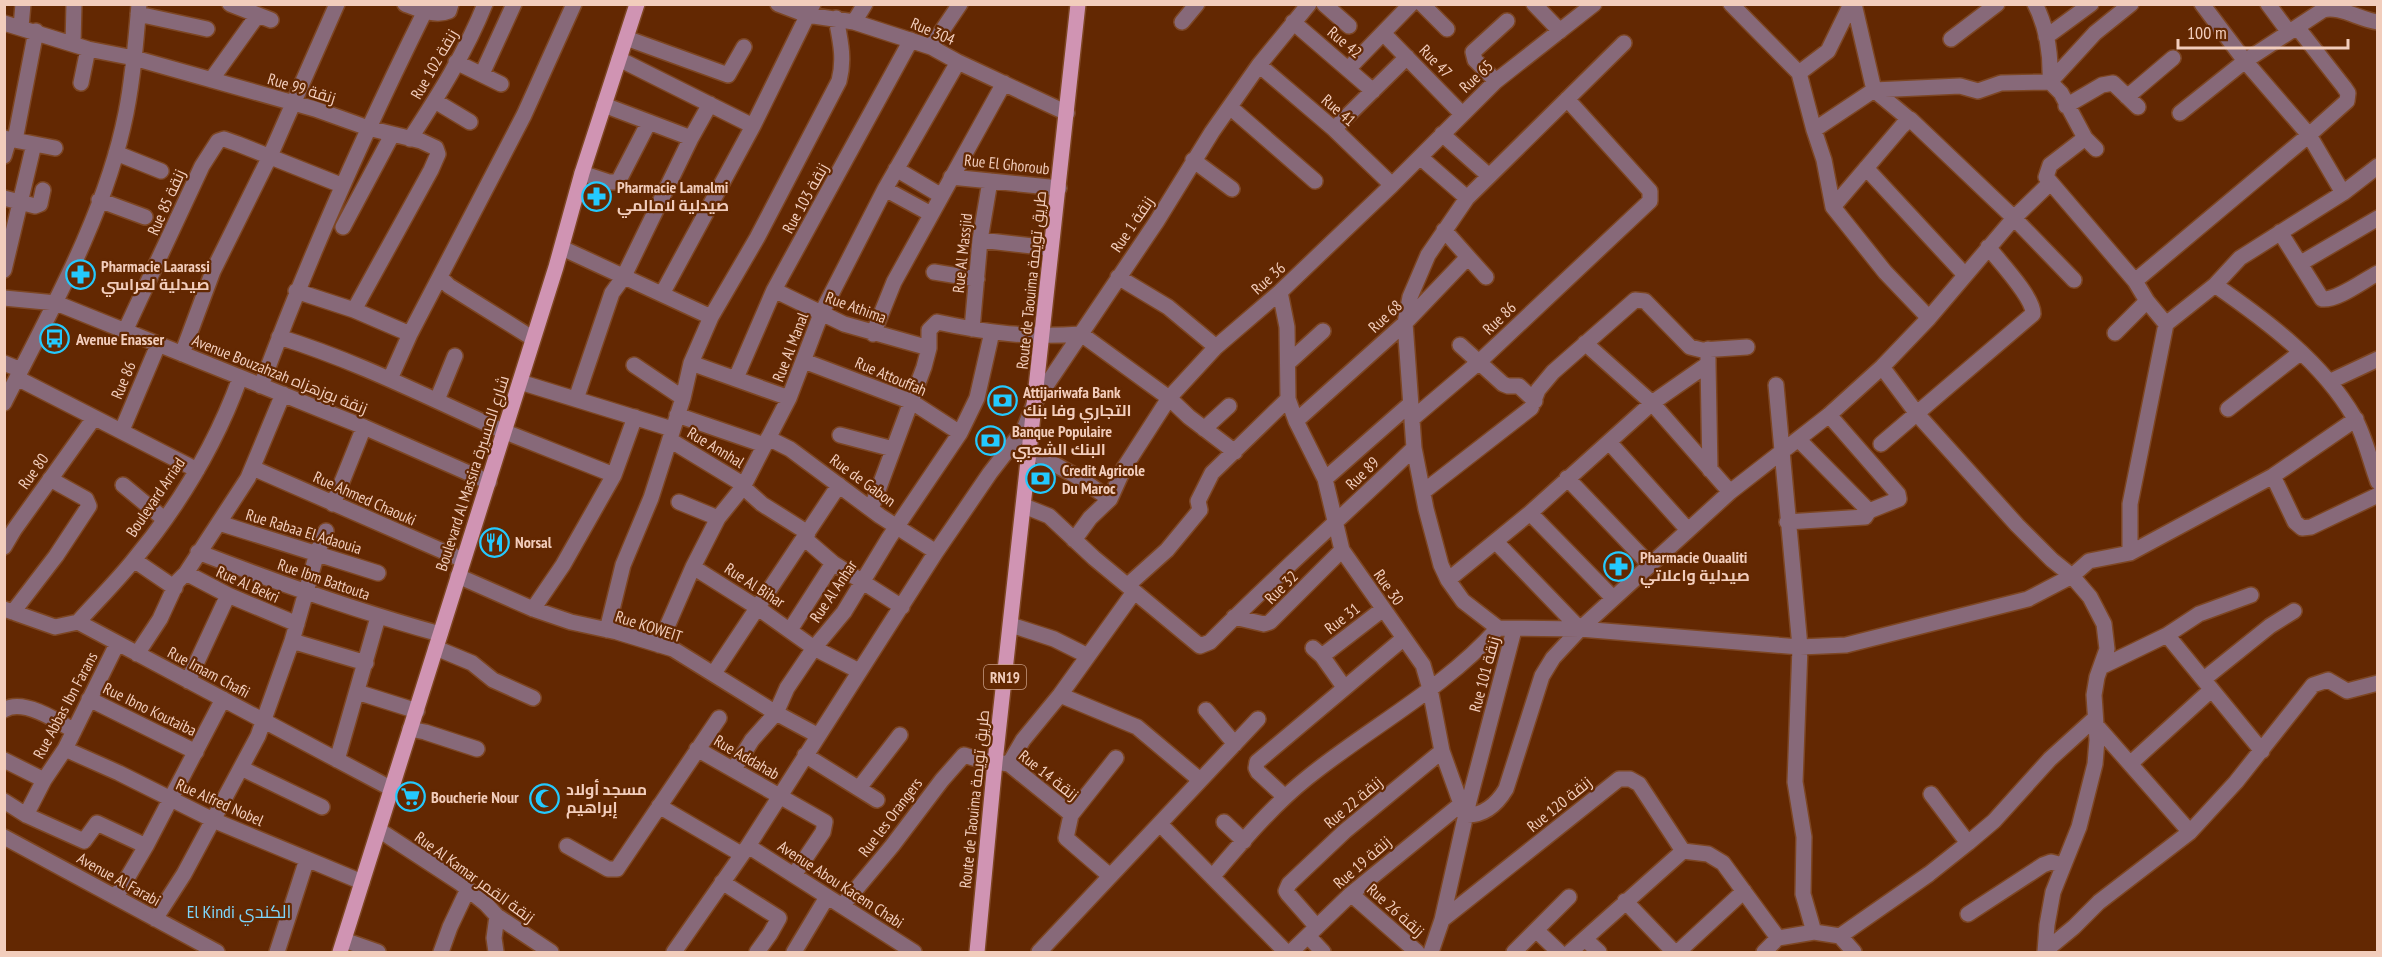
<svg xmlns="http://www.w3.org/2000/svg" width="2382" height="957" font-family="'PT Sans Narrow',Cairo,sans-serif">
  <rect width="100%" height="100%" fill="#632802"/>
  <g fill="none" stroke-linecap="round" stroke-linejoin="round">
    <defs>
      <path id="minor" d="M230 4 271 20
        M405 4C418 9 435 17 449 11L451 4
        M778 4 807 15 854 22 931 47 958 62 1067 113
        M1324 4 1349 26
        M1422 4 1447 29
        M1534 4 1560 31
        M1731 4 1799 73 1814 130 1824 160 1833 207 1885 272 1929 318
        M1854 4 1874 90 1909 119
        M2035 4C2048 29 2051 55 2050 82L2061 93 2085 138 2050 165 2046 177 2135 281 2147 301 2166 324
        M2202 4 2245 61 2309 135 2343 193
        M2268 4 2288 31
        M138 14 207 29
        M854 22 865 4
        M1182 22 1197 4
        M1293 22 1373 91
        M4 23 88 49 134 58 315 109 368 128 421 141 436 148 438 154 431 170 354 310
        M21 27 23 4
        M1383 33 1462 114
        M2046 37 2091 4
        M626 38 728 75 744 47
        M1951 39 1997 4
        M1624 43 1467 198 1428 255 1410 297 1405 323 1414 448 1426 509 1441 565 1448 580 1463 601 1498 628 1580 629 1730 492 1829 415 1882 367 1929 318 2014 218 2050 183
        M73 44 74 4
        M931 47 960 4
        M619 59 753 126
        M456 62 501 84
        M1259 65 1334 129 1392 185
        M1349 68 1411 4
        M1799 73 1828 51 1851 4
        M482 74 514 4
        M211 80 257 16
        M1496 81 1475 60 1473 52 1507 21
        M81 83 88 49
        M2127 97 2173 58
        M435 101 470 122
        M604 105 691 138
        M2066 106 2102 85 2113 83 2138 107
        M1230 107 1315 181
        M2180 113 2245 61 2323 10C2339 5 2360 20 2378 22
        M1334 129 1407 57
        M1814 130 1874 90 1960 86 1978 91 2001 83 2050 82 2095 33 2131 4
        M1442 134 1488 175
        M4 138 55 148
        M2085 138 2096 149
        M410 139C438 96 466 52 485 4
        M15 140 36 31
        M116 153 161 171
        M4 156 9 139
        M1420 157 1467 198
        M1193 160 1232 189
        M1866 168 1965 275
        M896 169 940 195
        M582 173 609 182H618L649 122
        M951 177 1059 188
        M885 189 931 214
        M4 198 35 206 40 204 43 190
        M99 200 145 217
        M1833 207 1902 126 1910 119 2014 218 2074 280
        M343 227 392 135
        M2280 232 2322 299C2337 301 2364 280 2378 273
        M980 240 1050 248
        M562 248 711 317
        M1468 257 1486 277
        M2301 263 2378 218
        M4 270 34 144
        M934 272 977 279
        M1118 277 1168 307 1216 347
        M441 278 449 286 532 338
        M2135 281 2309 135 2347 101 2348 93 2344 87 2297 27
        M2215 285C2267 321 2322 362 2354 417 2365 436 2370 461 2378 482
        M774 290 844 324 929 348
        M296 291 354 310 410 334
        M1280 292 1287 327 1288 399 1296 421 1325 479 1342 550 1423 665 1430 689 1442 751 1465 815C1484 816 1497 804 1506 789L1542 676 1553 658 1580 629
        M662 294 753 126 813 4
        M4 298 56 303 364 427 489 482
        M972 329 980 240 990 181
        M125 331 202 166 218 141 224 139 238 144 341 185
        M2115 333 2147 301
        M873 334 894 282 1004 83
        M279 337C357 361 429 398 503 431 540 446 577 460 614 475
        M1585 343 1652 403 1730 492
        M1460 345 1503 384 1508 386H1519L1535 401
        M182 354 213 271 270 156 337 4
        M804 361 912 402 960 433
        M4 363 21 370
        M691 363 789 398
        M1288 363 1323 331
        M1708 364 1710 470
        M634 365 683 398
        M1882 367 1918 415 2017 525 2052 560 2072 576 2090 597 2104 624 2107 649 2097 677 2094 695 2097 740 2095 764 2079 827 2053 892 2047 925 2045 952
        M17 378 197 470
        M736 378 774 290 911 40
        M390 379 410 334 524 115 574 4
        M2331 381 2378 359
        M520 382 672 429
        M1776 385 1800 647 1795 782 1804 837 1803 894 1814 932
        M261 386C309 256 363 136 425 11
        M576 399 612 293 623 278 691 138 710 104
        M437 400 455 356
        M4 403C50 312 106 214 126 113 133 78 136 41 139 4
        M2228 409 2301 352
        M677 415 764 445
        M1412 419 1479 362 1650 201V191L1567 99
        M1296 421 1405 323 1468 257 1444 230
        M1204 429 1229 406
        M122 430 158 345
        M840 435 893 449
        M768 438 790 449 880 516 936 552
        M1798 439 1869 511
        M670 440 744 485
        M1609 442 1688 530
        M1881 444 2033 314C2034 298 1999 261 1988 247
        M1030 451 1076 476 1110 499
        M253 468 463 560
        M2273 476 2295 522 2302 528 2311 527 2378 495
        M1567 478 1650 565
        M1325 479 1410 404
        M123 485 164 519
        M743 487 762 504 808 533
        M1423 492 1531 408 1538 390 1553 372 1635 300 1645 301 1690 347 1702 350 1747 347
        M679 502 718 518
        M333 504 364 427
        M1024 506 1049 516 1094 558 1200 646 1210 642C1276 575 1347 513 1414 448
        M871 509 924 367 929 348V330L937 322C988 333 1029 338 1081 334L1169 398 1189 417 1235 452
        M1530 513 1613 598
        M1787 522 1865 517 1869 511 1899 499 1898 494 1829 415
        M219 523 378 573
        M804 538 833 563 902 607
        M1074 540 1090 518 1110 499 1124 468 1169 398 1216 347 1280 292 1392 185 1496 81 1594 4
        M1496 542 1580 629 1800 647 1846 645 2028 599 2072 576 2089 561 2130 553 2273 476 2356 419
        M4 547 14 530 94 418
        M198 552C278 583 357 611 440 634
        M2130 553V504L2166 324 2215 285 2240 258 2343 193 2378 166
        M134 560 175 588
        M693 567 758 608 814 648 859 671
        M186 573 228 595 297 624
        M458 576 533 609 571 622 617 632 673 649 776 713 817 735
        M1448 580 1530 513 1652 403 1708 364V349
        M1128 585 1167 550 1200 510 1198 501 1212 473 1288 399
        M4 609 55 627 78 622 392 789
        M533 609 563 565 614 475 635 417
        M13 612 56 556 89 506 86 499 50 479
        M1234 617 1264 624 1270 622 1342 550
        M78 622C96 602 116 582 133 561 178 507 216 444 240 378
        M1011 625 1054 639 1088 656
        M607 630 623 565 651 498 683 398 691 363 711 317 757 238 839 81C845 59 840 39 836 18
        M790 630 833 563
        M2167 635 2262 751
        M292 641 366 663
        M659 645 693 567 718 518 743 487 789 398 821 314 885 189 958 62
        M436 648 472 663 493 680 533 698
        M1313 648 1322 656 1344 687
        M137 654 160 619 177 582 186 573 248 478 283 394
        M1322 656 1383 609
        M2101 667 2167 635 2199 614 2251 595
        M714 673 839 485
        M2204 679 2270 626 2294 611
        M188 681 228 595
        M357 692 417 711
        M1060 695 1137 727 1200 780
        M89 699 196 752
        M4 710C23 698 58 721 74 731
        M1206 710 1235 744
        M2095 724 2190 832
        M410 729 425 732 477 749
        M65 749 119 773 213 820 362 882
        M697 749 825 822 823 832 794 875
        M805 755 877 800
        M4 760 44 780
        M337 760 378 617
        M2131 763 2211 690
        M1009 764 1023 740 1060 695 1134 592
        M241 768 322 807
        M734 769 752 740 776 713 787 688 814 648 844 612 889 538 960 433 977 398 992 332
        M859 788 900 735
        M1931 794 1968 843
        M1285 797 1258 772 1256 768 1257 762 1404 638
        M4 801 26 815 84 841 97 823 146 846
        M659 806 741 854
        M26 815 44 780 65 749 117 644
        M1071 815 1116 758
        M1224 822 1244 841
        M1160 824 1286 952
        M379 830 460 883 486 904 497 916 551 952
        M4 837 217 952
        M567 846 608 869H617L719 718
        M748 846 914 952
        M1212 877C1242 842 1271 807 1307 778 1370 727 1444 689 1498 628
        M722 882 779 918 770 934 757 952
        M1351 894 1417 952
        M116 897 146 846 223 699
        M1625 901 1674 952
        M842 906 892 846 942 780 964 755 980 760 1009 764 1067 811 1071 815 1066 838 1110 876
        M1968 914 2043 865 2051 862 2062 865
        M155 919 184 874 258 736 292 641 317 553 326 531
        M1442 920 1619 779H1630L1639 784 1683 851
        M1317 927 1288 894 1286 891 1289 884 1345 831 1442 751
        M1537 931 1559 952
        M1308 936 1323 952
        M1840 936 1854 952
        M1585 939 1599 952
        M344 940 378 952
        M2045 951 2074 927 2099 902 2190 832 2236 782 2313 685 2328 680 2347 691 2378 683
        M277 952 307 859
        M441 952 450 927 467 891
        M496 952 494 938 497 916
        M674 952 748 846 936 552 990 473 1024 429 1035 402 1157 221 1212 132 1259 65 1309 4
        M794 952 827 897
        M1039 952 1258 719
        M1291 952 1351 894 1461 804
        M1431 952 1442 920 1469 801 1514 630
        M1514 952 1569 897
        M1570 952 1683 851 1708 854 1723 863 1778 938
        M1678 952 1744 891
        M1764 952 1778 938 1814 932 1840 936 1929 874 1968 843 1994 821 2050 759 2094 719"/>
      <path id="major" d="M340 952 556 267 582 173 637 4
        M977 952 995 762 1078 4"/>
    </defs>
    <use href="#minor" stroke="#7d4623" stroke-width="18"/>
    <use href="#major" stroke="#7d4623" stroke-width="18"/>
    <use href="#minor" stroke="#876979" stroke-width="15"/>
    <use href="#major" stroke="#d094b3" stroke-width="15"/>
  </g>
  <defs>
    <symbol id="pharmacy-ring" viewBox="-11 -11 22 22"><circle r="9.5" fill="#632802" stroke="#24c9fe" stroke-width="1.5"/><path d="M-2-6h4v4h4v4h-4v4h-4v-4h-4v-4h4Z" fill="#24c9fe"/></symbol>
    <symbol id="bus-ring" viewBox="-11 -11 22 22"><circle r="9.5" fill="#632802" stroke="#24c9fe" stroke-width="1.5"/><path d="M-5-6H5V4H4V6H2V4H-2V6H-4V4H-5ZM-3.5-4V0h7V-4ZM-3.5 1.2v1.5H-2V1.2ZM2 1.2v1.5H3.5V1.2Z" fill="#24c9fe"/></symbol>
    <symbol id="bank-ring" viewBox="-11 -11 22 22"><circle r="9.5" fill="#632802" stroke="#24c9fe" stroke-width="1.5"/><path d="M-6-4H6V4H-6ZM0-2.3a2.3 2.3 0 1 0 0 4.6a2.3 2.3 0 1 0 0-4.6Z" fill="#24c9fe"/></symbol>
    <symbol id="restaurant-ring" viewBox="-11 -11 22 22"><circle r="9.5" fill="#632802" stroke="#24c9fe" stroke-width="1.5"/><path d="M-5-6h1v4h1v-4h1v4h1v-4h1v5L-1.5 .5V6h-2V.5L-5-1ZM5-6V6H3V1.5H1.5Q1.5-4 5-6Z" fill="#24c9fe"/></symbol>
    <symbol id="supermarket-ring" viewBox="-11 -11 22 22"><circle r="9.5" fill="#632802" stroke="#24c9fe" stroke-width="1.5"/><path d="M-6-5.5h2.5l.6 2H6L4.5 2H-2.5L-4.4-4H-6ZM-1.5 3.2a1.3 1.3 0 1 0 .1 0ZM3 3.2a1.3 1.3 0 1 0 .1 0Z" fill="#24c9fe"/></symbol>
    <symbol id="mosque-ring" viewBox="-11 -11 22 22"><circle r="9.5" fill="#632802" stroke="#24c9fe" stroke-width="1.5"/><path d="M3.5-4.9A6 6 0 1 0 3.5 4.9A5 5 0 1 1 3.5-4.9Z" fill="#24c9fe"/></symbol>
  </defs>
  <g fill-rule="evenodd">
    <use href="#pharmacy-ring" x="580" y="180" width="33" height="33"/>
    <use href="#pharmacy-ring" x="64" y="258" width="33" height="33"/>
    <use href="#bus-ring" x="38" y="322" width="33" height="33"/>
    <use href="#bank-ring" x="986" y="384" width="33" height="33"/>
    <use href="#bank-ring" x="974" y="424" width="33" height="33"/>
    <use href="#bank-ring" x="1024" y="462" width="33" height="33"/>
    <use href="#restaurant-ring" x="478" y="526" width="33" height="33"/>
    <use href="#pharmacy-ring" x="1602" y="550" width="33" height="33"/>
    <use href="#supermarket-ring" x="394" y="780" width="33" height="33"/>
    <use href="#mosque-ring" x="528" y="782" width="33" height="33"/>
  </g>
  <g text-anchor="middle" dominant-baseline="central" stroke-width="4.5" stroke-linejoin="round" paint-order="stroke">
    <rect fill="#632802" stroke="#c79c84" stroke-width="1.5" x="984" y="665" width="42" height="24" rx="4.5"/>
    <g font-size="15" font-weight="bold" fill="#f2cdbc">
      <text x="1005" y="677">RN19</text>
    </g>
    <g font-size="16" fill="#f2cdbc" stroke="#632802">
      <text transform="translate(933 31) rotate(23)">Rue 304</text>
      <text transform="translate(1345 42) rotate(40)">Rue 42</text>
      <text transform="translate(1436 61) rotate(46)">Rue 47</text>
      <text transform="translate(434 64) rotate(-60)">Rue 102 زنقة</text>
      <text transform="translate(1476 76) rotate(-43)">Rue 65</text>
      <text transform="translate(302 88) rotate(17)">Rue 99 زنقة</text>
      <text transform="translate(1339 110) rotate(41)">Rue 41</text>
      <text transform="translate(1007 164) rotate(6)">Rue El Ghoroub</text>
      <text transform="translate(805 198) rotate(-61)">Rue 103 زنقة</text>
      <text transform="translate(166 202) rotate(-66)">Rue 85 زنقة</text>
      <text transform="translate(1132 224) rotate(-56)">Rue 1 زنقة</text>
      <text transform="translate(962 253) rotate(-84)">Rue Al Massjid</text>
      <text transform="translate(1268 278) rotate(-42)">Rue 36</text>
      <text transform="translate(1031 280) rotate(-84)">Route de Taouima طريق تويمة</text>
      <text transform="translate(856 307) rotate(20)">Rue Athima</text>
      <text transform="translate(1385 316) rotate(-43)">Rue 68</text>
      <text transform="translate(1499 318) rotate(-44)">Rue 86</text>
      <text transform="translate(790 347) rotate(-69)">Rue Al Manal</text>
      <text transform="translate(280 374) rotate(22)">Avenue Bouzahzah زنقة بوزهزاه</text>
      <text transform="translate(891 376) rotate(23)">Rue Attouffah</text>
      <text transform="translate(123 380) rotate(-67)">Rue 86</text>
      <text transform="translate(716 447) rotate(31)">Rue Annhal</text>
      <text transform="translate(33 471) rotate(-54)">Rue 80</text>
      <text transform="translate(472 473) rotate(-72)">Boulevard Al Massira شارع المسيرة</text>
      <text transform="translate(1362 473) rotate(-44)">Rue 89</text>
      <text transform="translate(863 480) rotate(36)">Rue de Gabon</text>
      <text transform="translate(155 497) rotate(-56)">Boulevard Arriad</text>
      <text transform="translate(365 498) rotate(24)">Rue Ahmed Chaouki</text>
      <text transform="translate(304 531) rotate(17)">Rue Rabaa El Adaouia</text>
      <text transform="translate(324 579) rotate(19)">Rue Ibm Battouta</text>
      <text transform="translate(248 584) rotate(24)">Rue Al Bekri</text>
      <text transform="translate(755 585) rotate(33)">Rue Al Bihar</text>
      <text transform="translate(1281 587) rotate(-45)">Rue 32</text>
      <text transform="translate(1389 587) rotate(55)">Rue 30</text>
      <text transform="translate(833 591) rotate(-56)">Rue Al Anhar</text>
      <text transform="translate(1342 618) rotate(-38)">Rue 31</text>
      <text transform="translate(649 626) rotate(18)">Rue KOWEIT</text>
      <text transform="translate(209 672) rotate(28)">Rue Imam Chafii</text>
      <text transform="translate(1484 674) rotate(-75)">Rue 101 زنقة</text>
      <text transform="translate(65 705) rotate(-62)">Rue Abbas Ibn Farans</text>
      <text transform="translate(150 709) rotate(26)">Rue Ibno Koutaiba</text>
      <text transform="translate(747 757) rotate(30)">Rue Addahab</text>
      <text transform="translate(1049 775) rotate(38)">Rue 14 زنقة</text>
      <text transform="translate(974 799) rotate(-84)">Route de Taouima طريق تويمة</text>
      <text transform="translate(220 802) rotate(24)">Rue Alfred Nobel</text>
      <text transform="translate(1353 802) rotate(-40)">Rue 22 زنقة</text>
      <text transform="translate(1559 804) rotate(-39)">Rue 120 زنقة</text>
      <text transform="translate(890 817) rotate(-53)">Rue les Orangers</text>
      <text transform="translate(1362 862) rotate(-41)">Rue 19 زنقة</text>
      <text transform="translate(475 877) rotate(36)">Rue Al Kamar زنقة القمر</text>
      <text transform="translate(119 879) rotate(29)">Avenue Al Farabi</text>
      <text transform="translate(841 884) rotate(33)">Avenue Abou Kacem Chabi</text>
      <text transform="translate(1396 910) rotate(42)">Rue 26 زنقة</text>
    </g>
    <g font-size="16" font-weight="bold" fill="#f2cdbc" stroke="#632802" text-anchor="start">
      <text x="617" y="187">Pharmacie Lamalmi<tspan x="617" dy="18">صيدلية لامالمي</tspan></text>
      <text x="101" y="266">Pharmacie Laarassi<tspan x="101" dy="18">صيدلية لعراسي</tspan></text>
      <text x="76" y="339">Avenue Enasser</text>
      <text x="1023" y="392">Attijariwafa Bank<tspan x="1023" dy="18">التجاري وفا بنك</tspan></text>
      <text x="1012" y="431">Banque Populaire<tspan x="1012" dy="18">البنك الشعبي</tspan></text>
      <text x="1062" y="470">Credit Agricole<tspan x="1062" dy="18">Du Maroc</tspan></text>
      <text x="515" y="542">Norsal</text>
      <text x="1640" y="557">Pharmacie Ouaaliti<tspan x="1640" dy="18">صيدلية واعلاتي</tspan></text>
      <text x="566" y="789">مسجد أولاد<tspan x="566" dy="18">إبراهيم</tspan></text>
      <text x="431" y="797">Boucherie Nour</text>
    </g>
    <g font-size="18" fill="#7dd6fb" stroke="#632802">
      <text x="239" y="911">El Kindi الكندي</text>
    </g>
  </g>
  <rect width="2382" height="957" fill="none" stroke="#f2cdbc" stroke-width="12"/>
  <path d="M2178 39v9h170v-9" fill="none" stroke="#f2cdbc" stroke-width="3"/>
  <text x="2187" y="39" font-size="18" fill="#f2cdbc" stroke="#632802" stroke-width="4.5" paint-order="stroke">100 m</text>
</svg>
